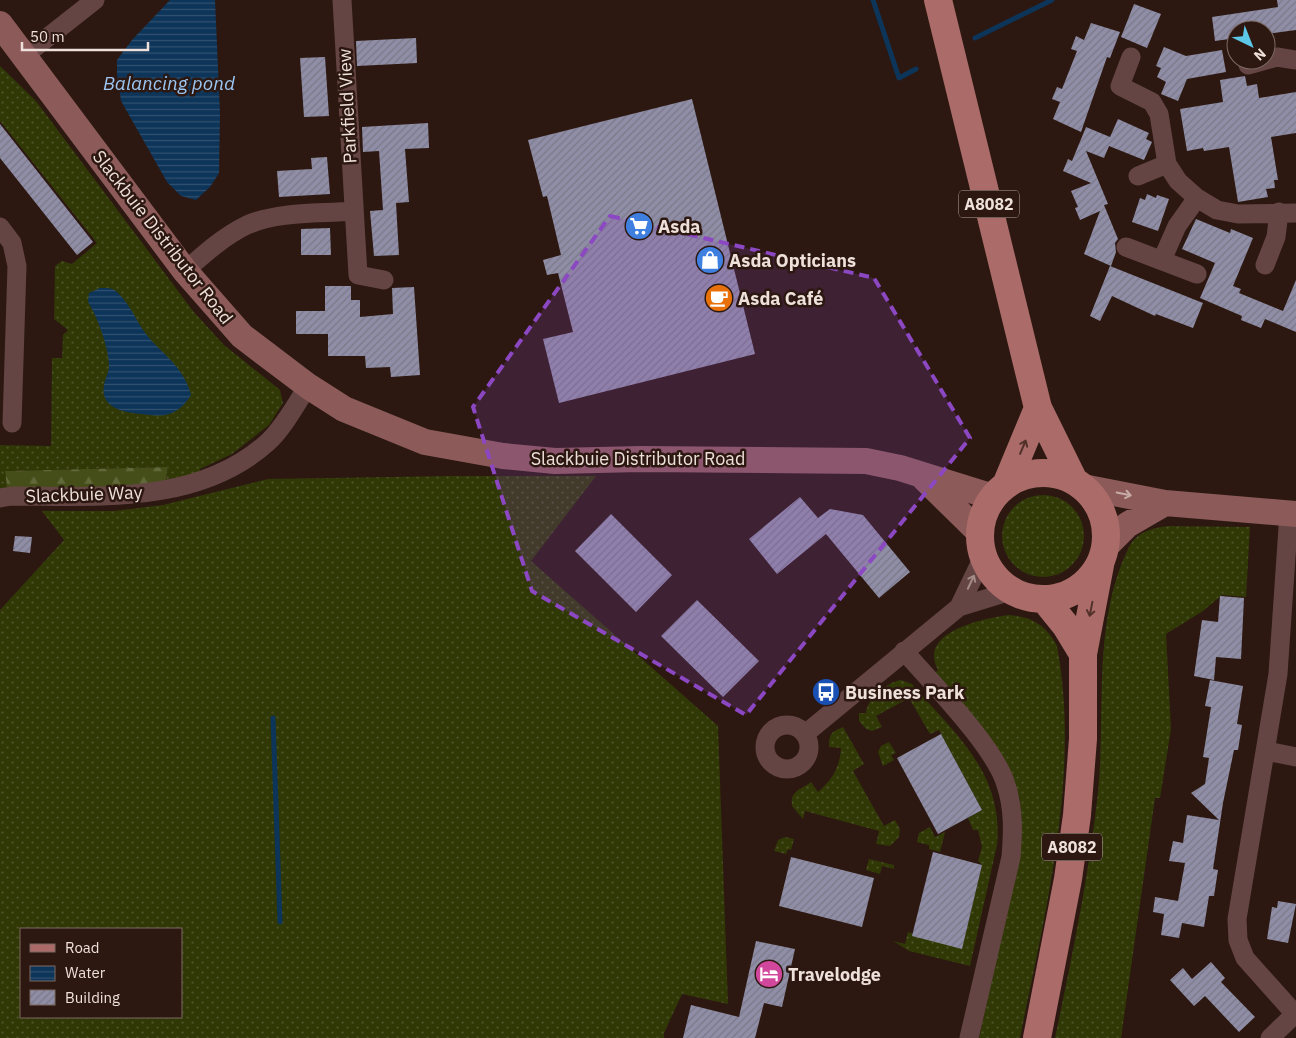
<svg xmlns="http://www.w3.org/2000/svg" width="1296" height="1038" font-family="'IBM Plex Sans',sans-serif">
  <defs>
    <pattern id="grass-dots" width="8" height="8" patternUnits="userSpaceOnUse" patternTransform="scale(1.25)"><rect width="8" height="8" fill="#303806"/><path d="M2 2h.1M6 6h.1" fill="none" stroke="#4e542a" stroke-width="1.8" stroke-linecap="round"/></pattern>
    <pattern id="forest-firs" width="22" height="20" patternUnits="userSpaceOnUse" patternTransform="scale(1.25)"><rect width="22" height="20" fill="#454e18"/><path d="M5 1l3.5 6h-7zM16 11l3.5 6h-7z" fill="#606739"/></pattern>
    <pattern id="water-rules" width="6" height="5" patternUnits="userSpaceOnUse" patternTransform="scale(1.25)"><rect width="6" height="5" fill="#0d3459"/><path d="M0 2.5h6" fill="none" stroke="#315170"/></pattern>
    <pattern id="building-hatch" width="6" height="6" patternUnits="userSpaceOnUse" patternTransform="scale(1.25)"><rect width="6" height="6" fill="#908ea6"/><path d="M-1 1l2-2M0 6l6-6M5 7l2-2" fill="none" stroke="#7a7888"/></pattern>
  </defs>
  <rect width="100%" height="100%" fill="#2c1811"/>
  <path fill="url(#grass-dots)" fill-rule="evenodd" d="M0 66 36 101 193 311 224 345 280 390 283 403 269 425 232 454 200 469V474L165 483 168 467 5 471 7 488H0V445L51 446 52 358H62L63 335 68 330 54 319 55 266 62 261 72 264 97 243 0 121Z
    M450 476H596L531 561 718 726 728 1004 682 994 664 1033V1038H0V610L64 540 42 511H114L163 505 268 479ZM21 929H181V1017H21Z
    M1002 536a41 41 0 1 1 82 0a41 41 0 1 1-82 0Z
    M1169 526 1250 527 1246 597 1222 595 1203 611 1166 634 1171 729 1160 798H1155L1121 1038H1055C1072 957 1089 875 1098 792 1106 711 1092 624 1128 549 1136 532 1151 528 1169 526Z
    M1009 615C1032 617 1046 625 1057 646 1081 773 1045 913 1020 1038H979L1021 845 1020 800 1013 779 935 673 938 670C917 632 984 618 1009 615Z
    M901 680 912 684C955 734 1004 773 997 845L970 966 909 951 893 941 905 944 908 932 962 948 982 865 978 861 982 847 978 830H973L968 818 982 810 939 730 930 734 909 698 876 716 882 727 872 731 866 729 859 721V713H866C867 699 887 682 901 680Z
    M843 727 864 764 853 771 884 826 895 820 900 829 899 837 890 846 876 844 879 831 805 811 803 819 792 806C790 790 801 790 811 782L818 792C832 780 840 767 841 748L829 747C829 734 831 732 843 727Z
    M889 742 896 753 891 755 894 760 883 766 878 752 881 746Z
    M930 827 935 837 945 832 940 852 929 849V845L917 842 919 833Z
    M785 837 794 839 791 850 788 849 786 854 774 851 778 840Z
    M869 859 894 865V869L882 866 880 874 866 870Z"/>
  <path fill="url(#forest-firs)" d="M168 467 165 483 111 490 7 488 5 471Z"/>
  <path fill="url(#water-rules)" d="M170 0H215L220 113 219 173 210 187 196 200 181 196 167 182 121 101 117 74V60L132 40Z
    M100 288C107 288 112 287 118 293 130 304 136 321 146 334 163 356 183 365 191 395 182 410 169 418 151 415 132 413 99 412 104 385 105 379 109 372 109 366 109 348 97 316 88 302L89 293Z"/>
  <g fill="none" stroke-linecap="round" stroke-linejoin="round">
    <path stroke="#0d3459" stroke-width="5" d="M873 0 899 78 916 69
      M975 38 1052 0
      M273 718 280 922"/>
  </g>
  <path fill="url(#building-hatch)" d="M1277 0H1296V30L1266 34V30H1236V38L1215 41 1212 17 1278 7Z
    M1134 4 1161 14 1147 48 1121 37Z
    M1091 23 1120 32 1110 58 1107 57 1081 132 1053 119 1060 102 1052 99 1057 87 1062 89 1077 51 1071 49 1076 36 1084 40Z
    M416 38 417 63 357 66 356 41Z
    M1164 47 1186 56 1222 50 1226 72 1187 79 1178 101 1161 94 1166 82 1157 77 1161 68 1156 66Z
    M325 57 329 116 304 117 300 58Z
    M1245 76 1247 86 1257 84 1259 98 1296 92V133L1271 137 1278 180H1274L1275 188 1266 189 1268 197 1238 202 1229 147 1204 151 1203 148 1187 151 1180 109 1223 102 1220 80Z
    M692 99 755 354 559 403 543 339 573 332 558 273 547 275 543 260 561 255 547 196 543 197 528 140Z
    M1118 119 1149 133 1146 139 1152 142 1144 160 1109 146 1104 158 1086 151 1108 204 1104 205 1118 239 1115 243 1116 252 1111 266 1084 254 1100 211 1080 220 1075 208 1078 207 1071 191 1091 183 1063 171 1068 159 1072 161 1086 127 1110 137Z
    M428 123 429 148 405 149 409 202 396 203 399 255 374 256 370 211 383 210 379 151 363 152 362 127Z
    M0 124 93 242 77 255 0 158Z
    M327 157 330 194 279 197 277 171 312 169 311 158Z
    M1147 194 1156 198 1157 195 1169 199 1158 231 1132 222 1140 198 1145 200Z
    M1196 219 1230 233 1231 229 1253 238 1233 286 1241 289 1239 293 1283 311 1296 280V332L1265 319 1261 328 1241 320 1242 316 1200 298 1215 263 1182 249Z
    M330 228 331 255H301V229Z
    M1110 266 1203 303 1193 328 1156 314 1155 316 1112 296 1100 321 1090 316Z
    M325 286H351V300H360V317L393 314 392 288 414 287 420 375 391 377 390 367 366 368 365 356H328V334H296V311H325Z
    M800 497 818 518 830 509 863 515 910 572 879 598 826 534 777 574 749 539Z
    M611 514 672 575 636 612 575 551Z
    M15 536 32 537 30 553 13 551Z
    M1220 596 1244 598 1241 659 1216 657 1214 680 1194 676 1202 620 1218 622Z
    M697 600 759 661 723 697 661 636Z
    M1210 680 1243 686 1237 724 1242 725 1238 750H1234L1223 803 1213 869 1218 870 1214 896H1209L1204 927 1182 923 1179 938 1161 935 1164 914 1153 912 1155 897 1178 901 1185 863 1169 861 1173 841 1183 843 1187 815 1219 820 1191 793 1205 784 1209 758 1203 757 1211 707 1205 706Z
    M941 734 982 810 938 834 897 758Z
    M933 852 982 865 962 949 912 936Z
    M791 857 874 878 862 927 779 906Z
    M1278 901 1296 904 1288 943 1267 939 1272 907 1277 908Z
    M756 941 795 949 782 1007 764 1003 755 1038H683L691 1005 739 1017Z
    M1211 962 1225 978 1221 982 1255 1017 1239 1032 1205 996 1194 1006 1170 980 1183 968 1192 979Z"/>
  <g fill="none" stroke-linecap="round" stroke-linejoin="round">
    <path stroke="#654544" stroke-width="19" d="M342 0 358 275 384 280
      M24 56 95 0
      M1131 57 1120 86 1152 102 1159 114 1167 164 1178 181 1197 198 1217 210 1238 214 1296 213
      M1248 65 1277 57 1296 60
      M1138 176 1167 164
      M0 227 12 243 17 266 12 423
      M1126 247 1197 274
      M1162 260 1177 226 1197 198
      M1265 265 1276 237 1279 212
      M185 271C204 254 224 236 247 225 279 211 319 214 353 211
      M0 498 12 496C98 496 199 505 268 442 284 427 296 404 308 386
      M959 607 983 557
      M904 651C931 682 996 748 1006 785 1014 809 1013 833 1011 857L969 1038
      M765 747a22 22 0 1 1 44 0a22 22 0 1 1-44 0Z
      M805 734 959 607 1011 591
      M1266 751 1296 757
      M1270 1038 1295 1014 1245 958 1238 940 1237 919 1278 674 1289 513"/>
    <path stroke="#8c5b59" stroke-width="26" d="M0 24 185 271 242 336 308 386 344 409 425 442 503 456 555 461 641 459 866 461 900 468 993 497
      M924 478 979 532
      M1083 487 1165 503 1296 514
      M1106 546 1127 525 1165 503"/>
    <path stroke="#ab6b69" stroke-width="28" d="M938 0 1038 408 1074 481
      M980 536a63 63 0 1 1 126 0a63 63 0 1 1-126 0Z
      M1006 485 1038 408
      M1045 600 1066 626 1083 654
      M1037 1038 1068 879 1077 815 1083 739V654L1100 565"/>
  </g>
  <defs><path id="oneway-shaft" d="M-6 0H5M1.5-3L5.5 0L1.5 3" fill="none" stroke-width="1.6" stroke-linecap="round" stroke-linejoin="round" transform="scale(1.25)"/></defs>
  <g stroke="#52312b">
    <use href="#oneway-shaft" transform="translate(1023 447) rotate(-67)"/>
    <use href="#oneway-shaft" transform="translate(1091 609) rotate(101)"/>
  </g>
  <use stroke="#c7aba6" href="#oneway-shaft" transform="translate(1124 494) rotate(12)"/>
  <use stroke="#a38b88" href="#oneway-shaft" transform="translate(971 582) rotate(-65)"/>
  <path fill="#8c47c3" fill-opacity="0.2" stroke="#8c47c3" stroke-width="4" stroke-dasharray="10 6" stroke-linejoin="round" d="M610 216 874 278 970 438 746 715 532 591 473 407Z"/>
  <defs>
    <symbol id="supermarket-disc" viewBox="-11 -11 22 22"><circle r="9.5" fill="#3f7fe0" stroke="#2c1811"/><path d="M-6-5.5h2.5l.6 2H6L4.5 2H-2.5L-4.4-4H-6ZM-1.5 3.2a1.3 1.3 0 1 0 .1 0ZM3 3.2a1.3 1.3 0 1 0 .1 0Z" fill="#fff"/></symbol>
    <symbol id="shop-disc" viewBox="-11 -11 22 22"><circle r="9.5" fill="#3f7fe0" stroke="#2c1811"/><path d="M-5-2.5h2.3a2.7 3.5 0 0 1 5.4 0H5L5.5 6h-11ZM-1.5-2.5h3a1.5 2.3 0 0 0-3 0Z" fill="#fff"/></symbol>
    <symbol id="cafe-disc" viewBox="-11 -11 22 22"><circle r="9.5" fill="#e8710a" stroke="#2c1811"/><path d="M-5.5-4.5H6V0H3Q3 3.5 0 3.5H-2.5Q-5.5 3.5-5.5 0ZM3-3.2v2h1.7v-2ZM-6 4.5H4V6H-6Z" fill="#fff"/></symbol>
    <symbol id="bus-disc" viewBox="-11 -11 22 22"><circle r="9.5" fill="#1a4fb4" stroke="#2c1811"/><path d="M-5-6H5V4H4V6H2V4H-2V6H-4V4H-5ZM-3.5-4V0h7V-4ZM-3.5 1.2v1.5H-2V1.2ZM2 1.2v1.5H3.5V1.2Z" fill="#fff"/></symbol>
    <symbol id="hotel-disc" viewBox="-11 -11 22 22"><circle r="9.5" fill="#d1479c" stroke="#2c1811"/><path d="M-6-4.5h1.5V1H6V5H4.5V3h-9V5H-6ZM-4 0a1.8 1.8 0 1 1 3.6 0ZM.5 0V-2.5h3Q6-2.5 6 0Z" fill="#fff"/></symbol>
  </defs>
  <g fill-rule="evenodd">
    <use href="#supermarket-disc" x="623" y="210" width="32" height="32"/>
    <use href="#shop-disc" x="694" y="244" width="32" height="32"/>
    <use href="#cafe-disc" x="703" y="282" width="32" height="32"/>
    <use href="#bus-disc" x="810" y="676" width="32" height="32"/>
    <use href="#hotel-disc" x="753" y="958" width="32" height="32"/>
  </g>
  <g text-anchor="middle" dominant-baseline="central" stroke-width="5" stroke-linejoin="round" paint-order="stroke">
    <g fill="#2c1811" stroke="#b4a49e" stroke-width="1">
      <rect x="959" y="190.5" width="60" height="27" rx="4"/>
      <rect x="1042" y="833.5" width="60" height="27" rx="4"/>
    </g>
    <g font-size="16" font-weight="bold" fill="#eee0da">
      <text x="989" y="204">A8082</text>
      <text x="1072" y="847">A8082</text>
    </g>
    <g font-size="18" fill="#eee0da" stroke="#2c1811">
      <text transform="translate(347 106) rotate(-93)">Parkfield View</text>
      <text transform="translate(163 237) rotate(52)">Slackbuie Distributor Road</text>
      <text x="638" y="458">Slackbuie Distributor Road</text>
      <text transform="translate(84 494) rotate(-2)">Slackbuie Way</text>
    </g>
    <g font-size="18" font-weight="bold" fill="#eee0da" stroke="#2c1811" text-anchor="start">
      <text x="658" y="226">Asda</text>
      <text x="729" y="260">Asda Opticians</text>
      <text x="738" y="298">Asda Café</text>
      <text x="845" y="692">Business Park</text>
      <text x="788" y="974">Travelodge</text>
    </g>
    <g font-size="19" font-style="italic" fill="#9cc5f1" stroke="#2c1811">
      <text x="169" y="83">Balancing pond</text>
    </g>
  </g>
  <rect x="20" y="928" width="162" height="90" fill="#2c1811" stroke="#7a6861"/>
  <rect x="30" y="944" width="25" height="8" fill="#ab6b69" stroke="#7a6861"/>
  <text x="65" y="953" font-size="15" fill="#eee0da">Road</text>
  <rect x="30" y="966" width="25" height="15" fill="url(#water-rules)" stroke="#7a6861"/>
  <text x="65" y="978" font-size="15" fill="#eee0da">Water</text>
  <rect x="30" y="990" width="25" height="15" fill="url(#building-hatch)" stroke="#7a6861"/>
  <text x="65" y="1003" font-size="15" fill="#eee0da">Building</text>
  <g transform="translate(1251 45) rotate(137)"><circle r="24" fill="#2c1811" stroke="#7a6861"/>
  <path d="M0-4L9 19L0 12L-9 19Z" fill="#5cc7e7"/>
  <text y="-8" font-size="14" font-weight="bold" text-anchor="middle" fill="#eee0da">N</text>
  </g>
  <path d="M22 42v8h126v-8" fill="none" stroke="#eee0da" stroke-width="2.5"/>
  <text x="30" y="42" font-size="15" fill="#eee0da" stroke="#2c1811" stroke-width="4" paint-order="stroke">50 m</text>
</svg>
